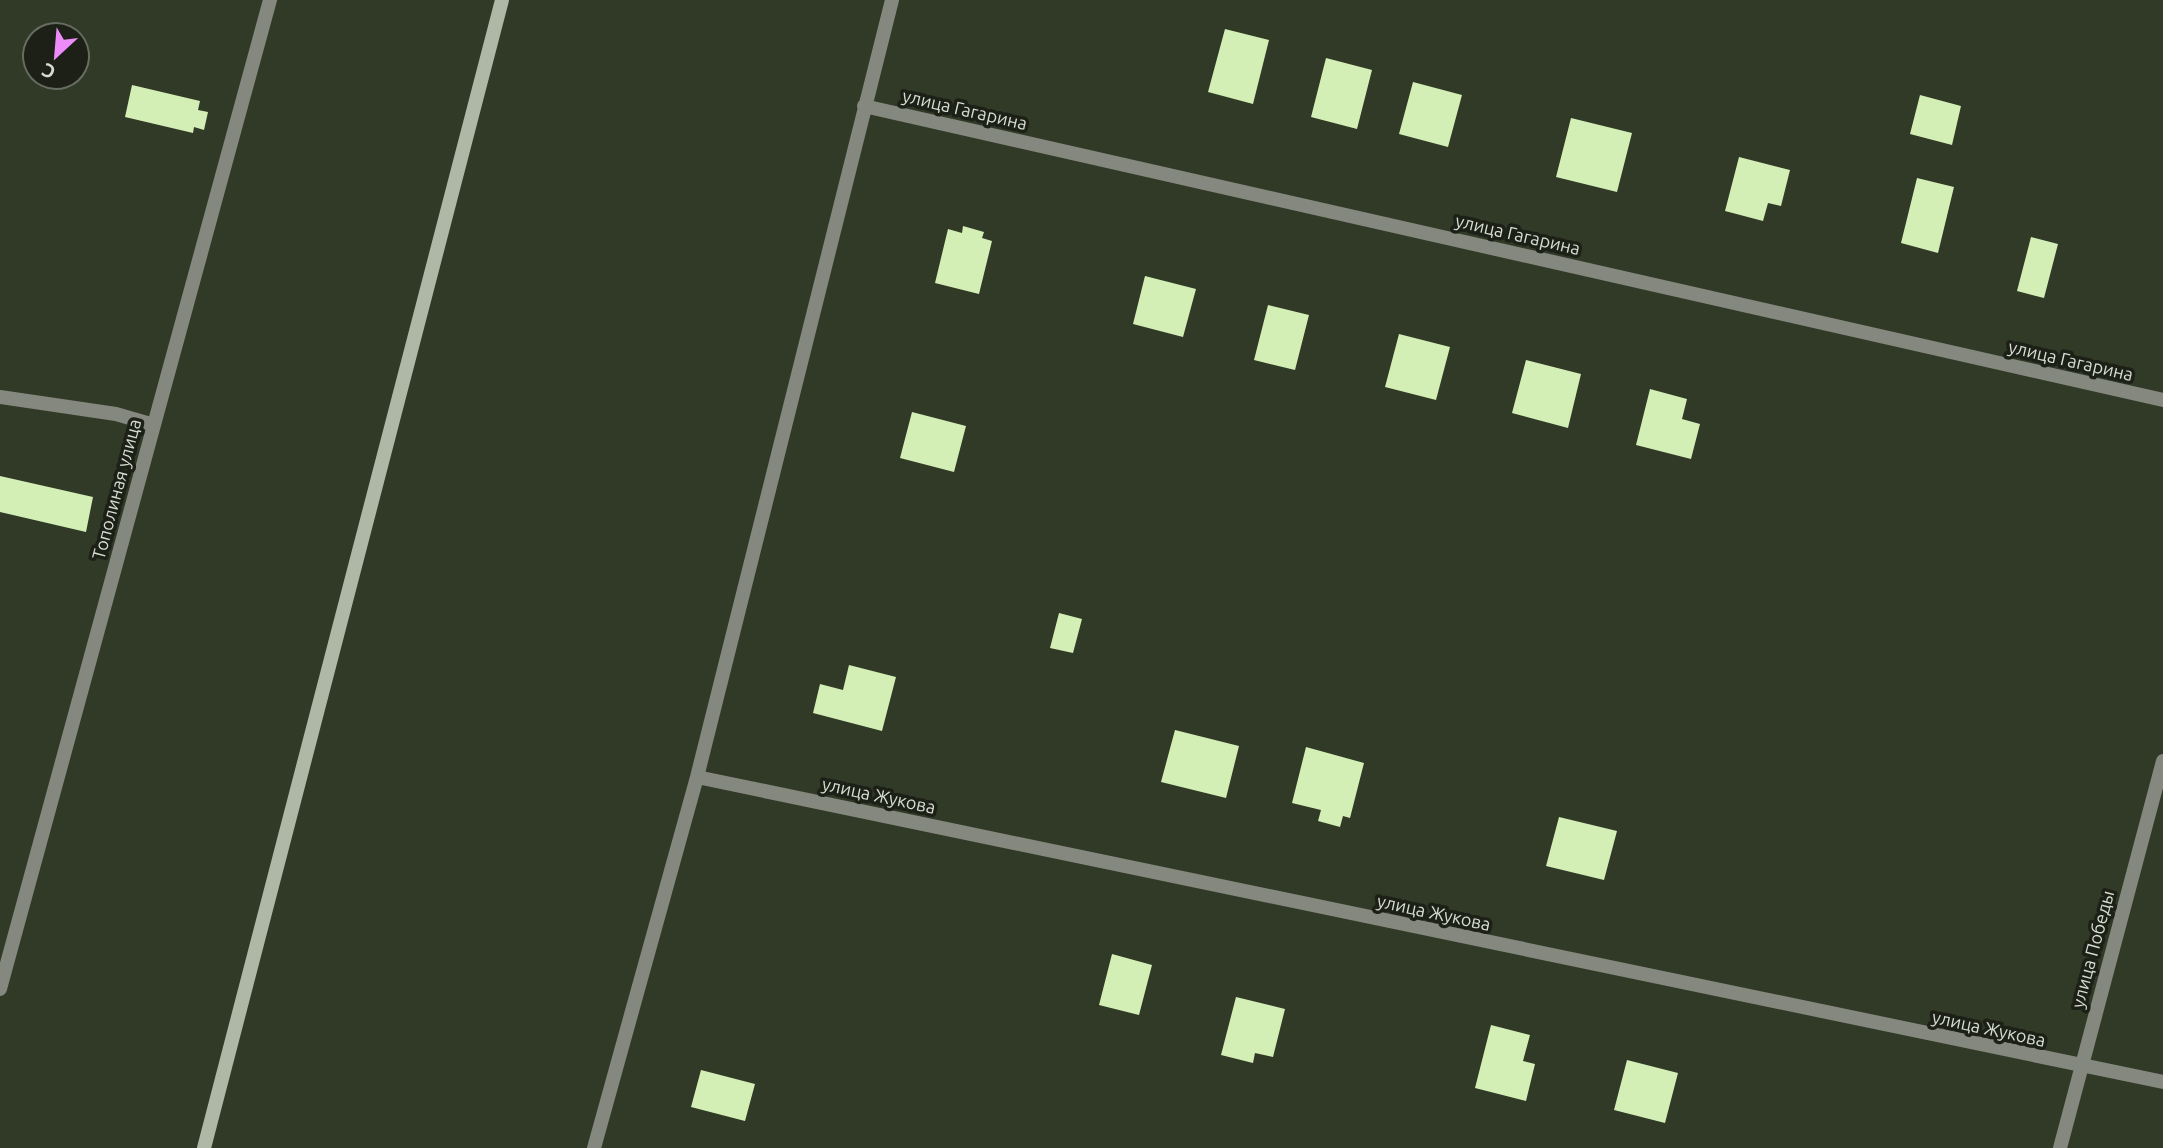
<svg xmlns="http://www.w3.org/2000/svg" width="2163" height="1148" font-family="Ubuntu,sans-serif">
  <rect width="100%" height="100%" fill="#313a27"/>
  <path fill="#d4efb5" d="M1225 29 1269 40 1253 104 1208 92Z
    M1326 58 1372 70 1357 129 1311 117Z
    M1413 82 1462 95 1448 147 1399 134Z
    M132 85 200 101 198 110 208 112 204 130 194 127 193 133 125 117Z
    M1920 95 1961 106 1952 145 1910 134Z
    M1571 118 1632 133 1617 192 1556 177Z
    M1739 157 1790 170 1781 206 1768 203 1763 221 1725 211Z
    M1917 178 1954 187 1938 253 1901 243Z
    M963 226 984 232 982 238 992 241 979 294 935 283 948 229 962 233Z
    M2031 237 2058 244 2044 298 2017 291Z
    M1145 276 1196 289 1183 337 1133 324Z
    M1268 305 1309 315 1295 370 1254 360Z
    M1399 334 1450 347 1436 400 1385 387Z
    M1526 360 1581 374 1568 428 1512 413Z
    M1650 389 1687 399 1682 419 1700 424 1691 459 1636 445Z
    M912 412 966 426 954 472 900 458Z
    M0 476 93 497 86 532 0 512Z
    M1059 613 1082 619 1073 653 1050 648Z
    M849 665 896 677 882 731 813 713 820 684 843 690Z
    M1175 730 1239 746 1226 798 1161 782Z
    M1306 747 1364 763 1350 818 1343 816 1340 827 1318 821 1321 810 1292 803Z
    M1559 817 1617 831 1604 880 1546 866Z
    M1112 954 1152 965 1139 1015 1099 1005Z
    M1236 997 1285 1009 1273 1057 1255 1053 1253 1063 1221 1055Z
    M1491 1025 1530 1035 1523 1061 1535 1064 1526 1101 1475 1088Z
    M1627 1060 1678 1073 1665 1123 1614 1110Z
    M701 1070 755 1084 745 1121 691 1107Z"/>
  <g fill="none" stroke-linecap="round" stroke-linejoin="round">
    <path stroke="#84887e" stroke-width="14" d="M864 106 2163 400
      M0 397 116 414 154 425
      M697 777 2163 1082
      M0 989 270 0
      M594 1148 697 777 892 0
      M2060 1148 2163 761"/>
    <path stroke="#afb7a6" stroke-width="14" d="M204 1148 502 0"/>
  </g>
  <g text-anchor="middle" dominant-baseline="central" stroke-width="7" stroke-linejoin="round" paint-order="stroke">
    <g font-size="18" fill="#d7ddd1" stroke="#1c2017">
      <text transform="translate(965 109) rotate(13)">улица Гагарина</text>
      <text transform="translate(1518 234) rotate(13)">улица Гагарина</text>
      <text transform="translate(2071 360) rotate(13)">улица Гагарина</text>
      <text transform="translate(116 489) rotate(-75)">Тополиная улица</text>
      <text transform="translate(879 795) rotate(12)">улица Жукова</text>
      <text transform="translate(1434 912) rotate(12)">улица Жукова</text>
      <text transform="translate(2092 949) rotate(-75)">улица Победы</text>
      <text transform="translate(1989 1028) rotate(12)">улица Жукова</text>
    </g>
  </g>
  <g transform="translate(56 56) rotate(206)"><circle r="33" fill="#1c2017" stroke="#676c61" stroke-width="2"/>
  <path d="M0-5L12 26L0 18L-12 26Z" fill="#ed8cf9"/>
  <text y="-10" font-size="19" font-weight="bold" text-anchor="middle" fill="#d7ddd1">С</text>
  </g>
</svg>
